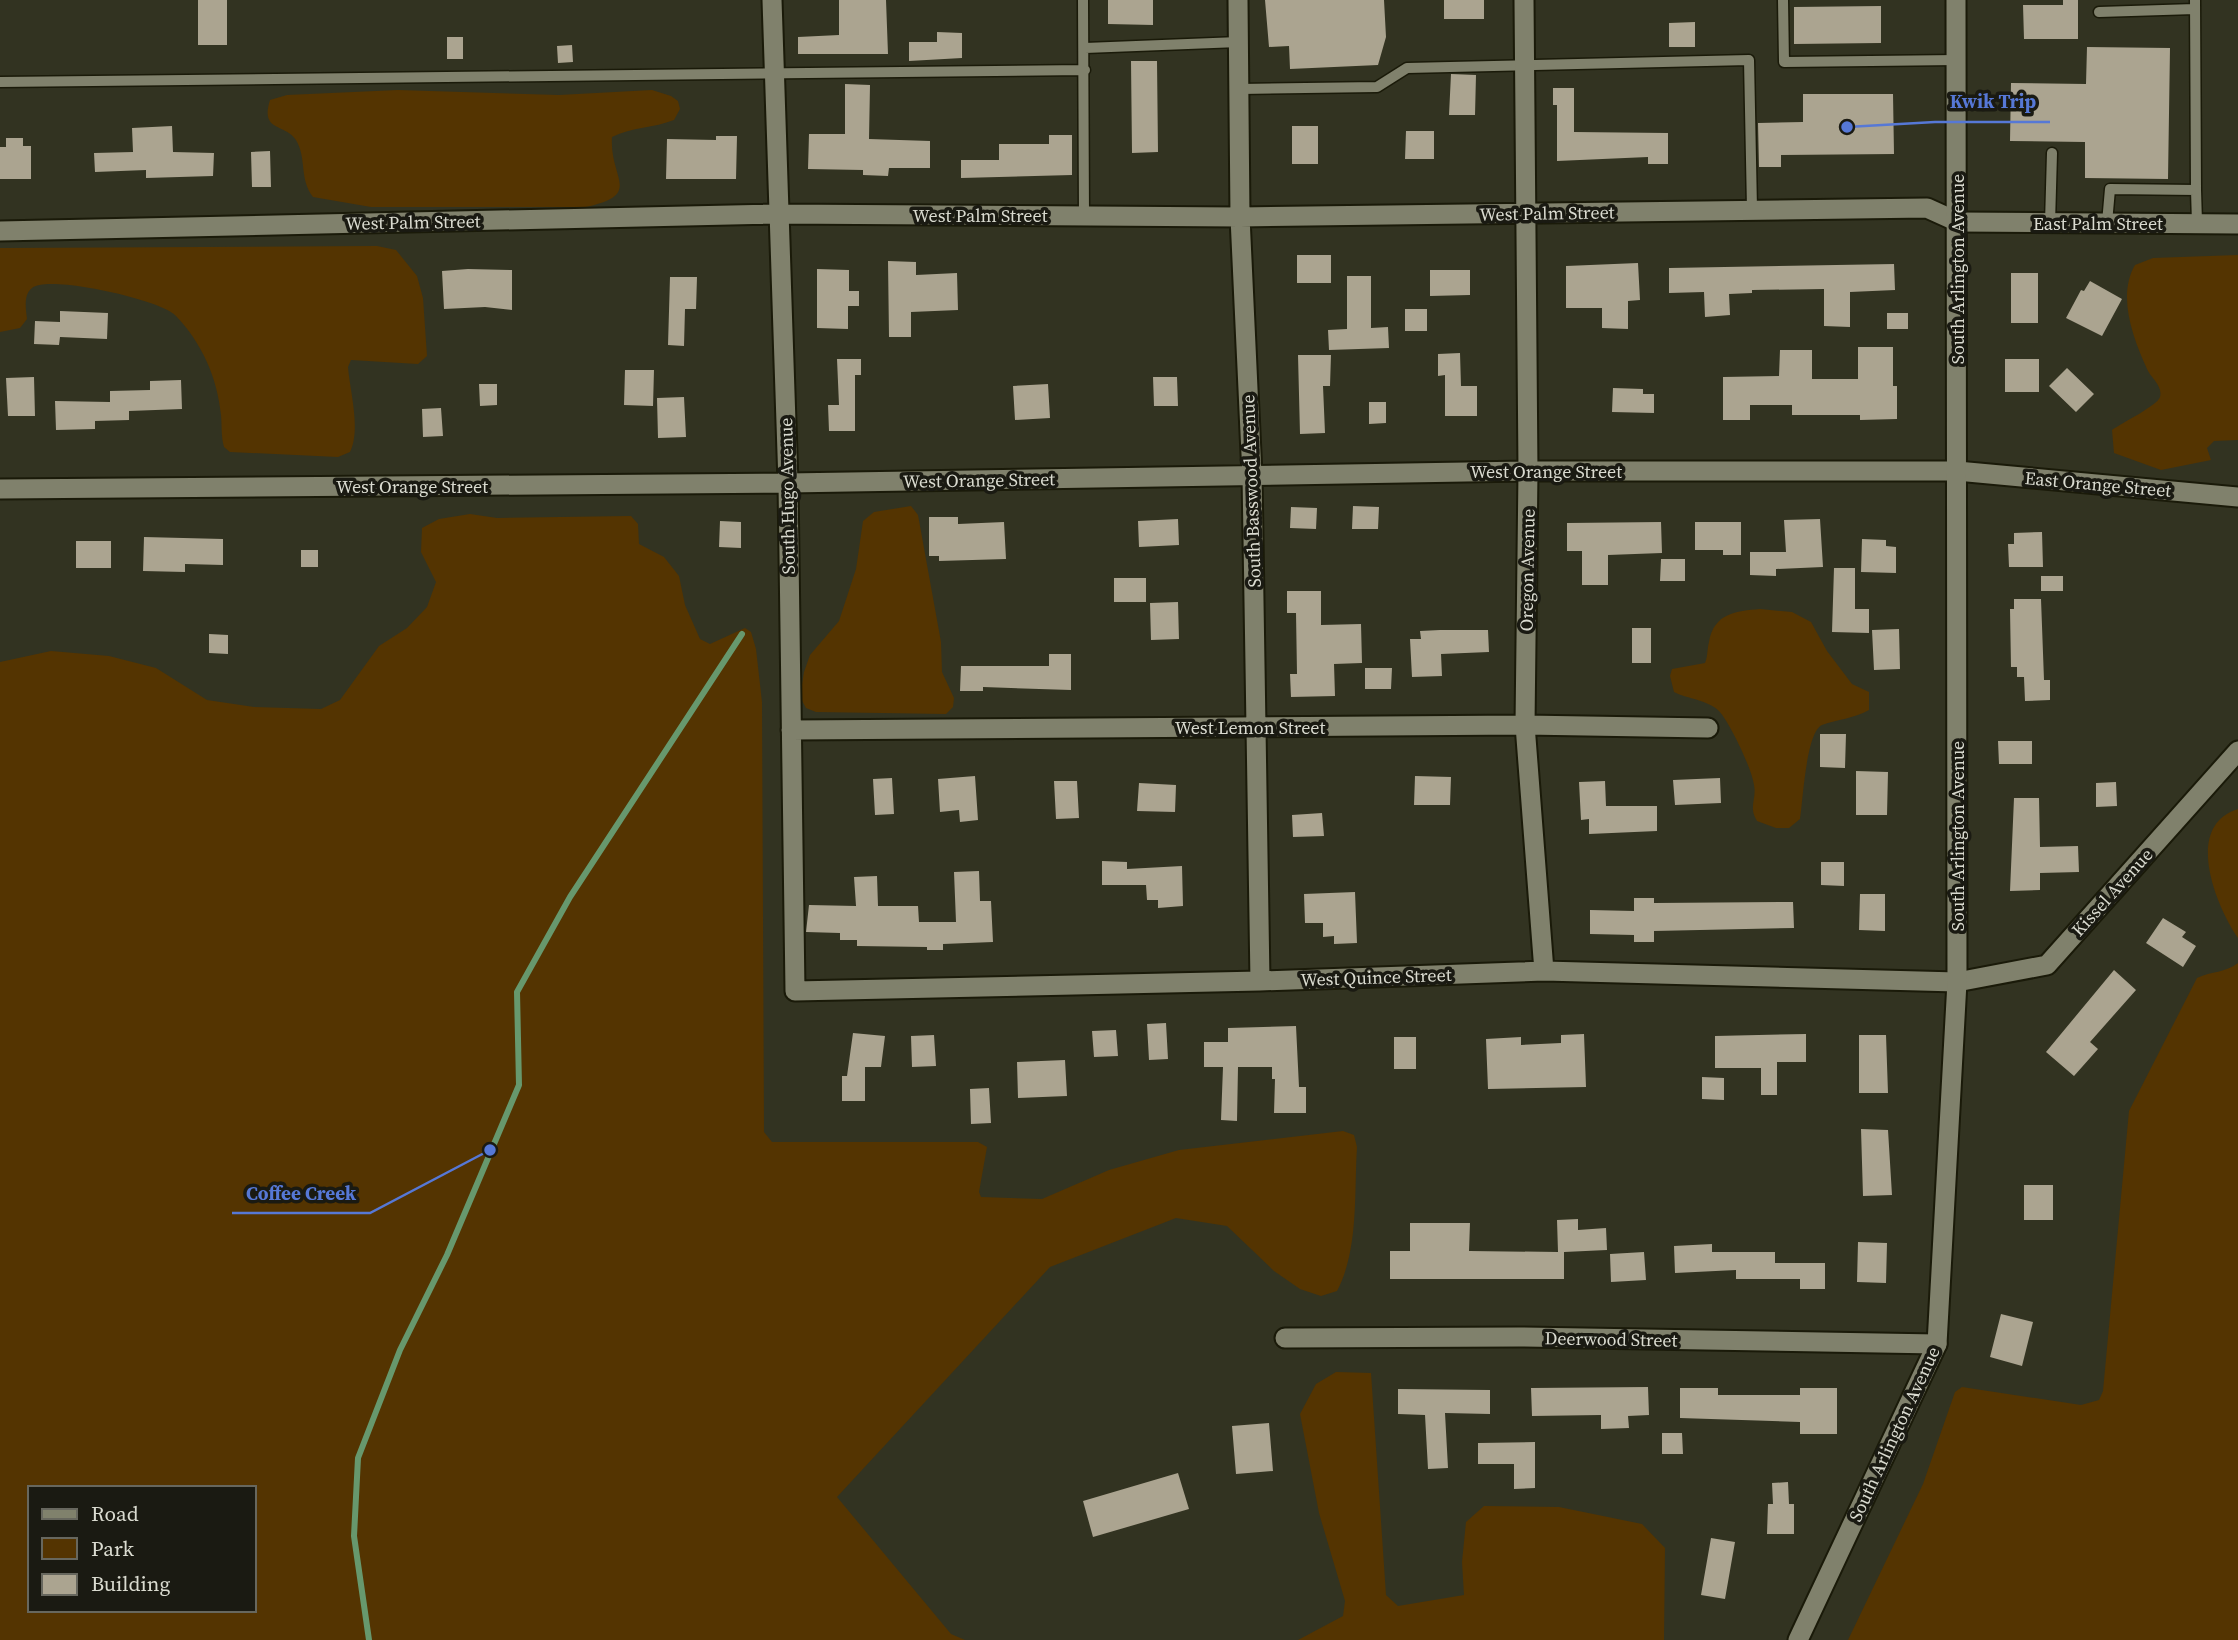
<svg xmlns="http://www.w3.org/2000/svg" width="2238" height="1640" font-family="'Source Serif 4',serif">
  <rect width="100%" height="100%" fill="#323321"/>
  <path fill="#543401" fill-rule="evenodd" d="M398 90 559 95 652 90 671 96 678 101 680 109 674 120C654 128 632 127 612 137 609 179 644 194 586 207H371L313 197C299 179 307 158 296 140 284 123 260 132 270 100L287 95Z
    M377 246 396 250 417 276 423 298 427 356 418 364 351 360 348 367C350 392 361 429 350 452L338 457 230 452 224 447C221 436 222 426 221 415 217 377 202 343 175 315 161 300 48 274 32 288 23 295 26 310 27 319L20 328 0 332V248Z
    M2238 255V440L2214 441 2207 448 2211 460 2161 470 2114 453 2112 430C2122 423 2158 405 2160 397 2163 386 2151 378 2147 369 2133 338 2117 296 2135 265L2153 258Z
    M911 506 918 515 941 642 942 672 954 698 953 707 946 714 816 712 806 708 800 697 804 672 810 655 839 621 856 569 863 521 874 512Z
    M470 514 497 518 631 516 638 524 639 544 664 557 679 576 685 605 700 639 710 644 745 628 751 632 756 649 762 702 764 1132 772 1142H978L987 1147 979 1192 981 1197 1042 1199 1109 1170 1179 1150 1343 1131 1354 1135 1357 1147C1354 1194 1359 1249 1337 1291L1321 1296 1300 1289 1274 1271 1227 1226 1176 1218 1050 1267 837 1497 951 1634 965 1640H0V662L51 651 109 656 156 668 207 700 254 707 321 709 340 700 379 646 407 628 427 607 436 582 421 552 422 528 439 519ZM30 1488H254V1610H30Z
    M1760 609 1792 612 1811 622 1827 651 1852 684 1869 692V710C1853 719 1838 719 1822 725 1806 732 1803 801 1800 819L1789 828H1776L1757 821C1748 807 1757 799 1754 785 1752 769 1730 723 1719 711 1708 700 1688 699 1674 692L1670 676 1672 669 1705 663C1708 656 1707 649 1709 642 1714 613 1736 611 1760 609Z
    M2238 809V938C2216 906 2183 826 2238 809Z
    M2238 963V1640H1848L1923 1484 1955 1392 1962 1387 2081 1405 2099 1400 2103 1391 2129 1111 2197 978C2212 971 2225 973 2238 963Z
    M1336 1372 1371 1373 1386 1595 1398 1606 1464 1595 1462 1562 1466 1522 1484 1506 1559 1507 1642 1524 1665 1548 1664 1640H1298L1343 1616 1345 1601 1319 1513 1300 1414 1316 1384Z"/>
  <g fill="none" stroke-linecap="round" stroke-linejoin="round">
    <path stroke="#67986d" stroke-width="6" d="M369 1640 354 1536 358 1458 400 1350 447 1255 519 1085 517 992 570 897 742 634"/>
  </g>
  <path fill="#aba490" d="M198 0H227V45H198Z
    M839 0H886L888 54H798V37L839 35Z
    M1108 0H1153V25L1108 24Z
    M1265 0H1384L1386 37 1378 65 1290 69 1289 46 1269 47Z
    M1444 0H1484V19H1444Z
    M2063 0H2078V39H2024L2023 5H2063Z
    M1881 6V43L1794 44V7Z
    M1695 22V47H1669V23Z
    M937 32 962 33V58L909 61V42H937Z
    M447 37H463V59H447Z
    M572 45 573 62 558 63 557 46Z
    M2087 47 2170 48 2168 179 2085 178V142L2010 141 2011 83 2086 84Z
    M1131 61H1157L1158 152 1132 153Z
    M1451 74 1476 75 1475 115H1449Z
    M845 84 870 85 869 139 930 141V168H889L888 176 863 175V170L808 169 809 134H845Z
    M1553 88H1574V132L1668 133V164H1648V157L1557 161V105H1553Z
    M1803 94H1893L1894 154 1781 155V167H1759L1758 123 1803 122Z
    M172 126 173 152 214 153 213 176 146 178V170L95 172 94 153 133 152 132 128Z
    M1292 126H1318V164H1292Z
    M1406 131H1434V159H1405Z
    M1049 135H1072V175L961 178V160H999V144H1049Z
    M716 136H737L736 179H666L667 139 716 140Z
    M6 138H23V146H31V179H0V147H6Z
    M270 151 271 187H252L251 152Z
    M1297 255H1331V283H1297Z
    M888 261 916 262V275L957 273 958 310 911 312V337H889Z
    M1638 263 1640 300 1628 301V329L1602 328V308H1566V266Z
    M1894 264 1895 290 1850 292V327L1824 326V289L1752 290V293L1729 294 1730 315 1705 317 1704 292 1669 293V268Z
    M468 269 512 270V310L485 307 444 309 442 271Z
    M817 269 849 270V291H859V306H848V329L817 328Z
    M1430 270H1470V295L1430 296Z
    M2011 273H2038V323H2011Z
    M1347 276H1371V328L1388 327 1389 348 1329 350 1328 330 1347 329Z
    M670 277H697L696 309H685L684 346 668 345Z
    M2090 281 2122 299 2102 336 2066 318 2081 290 2084 291Z
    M1405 309H1427V331H1405Z
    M60 311 108 313 107 339 60 337 59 345 34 344 35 321 60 322Z
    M1887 313H1908V329H1887Z
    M1858 347H1893V386H1897V419L1860 420V415H1792V405H1750V420H1723V377L1779 376 1780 350H1812V379H1858Z
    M1460 353 1461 386H1477V416H1445V375L1438 376V354Z
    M1298 355H1331L1330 386H1323L1325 433 1300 434Z
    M837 359H861V375H855V431H829L828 405H839Z
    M2005 359H2039V392H2005Z
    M2067 368 2094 394 2076 412 2049 386Z
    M625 370H654L653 406 624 405Z
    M34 377 35 416H8L6 378Z
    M1153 377H1177L1178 406H1154Z
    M181 380 182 409 129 411V420L95 421V429L56 430 55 401 110 402V391L150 390V381Z
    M479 384H497V405L480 406Z
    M1048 384 1050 418 1015 420 1013 386Z
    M1613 388 1643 389V394H1654V413L1612 412Z
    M684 397 686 437 658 438 657 398Z
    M1369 402H1386V423L1369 424Z
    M441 408 443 436 423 437 422 409Z
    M1353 506 1379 507 1378 529H1352Z
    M1291 507 1317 508 1316 529 1290 528Z
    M929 517H958V524L1004 522 1006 559 939 561V556H929Z
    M1178 519 1179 545 1139 547 1138 521Z
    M1820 519 1823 567 1776 569V576L1750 575V552H1786L1784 520Z
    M720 521 741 522V548L719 547Z
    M1661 522 1662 553 1608 555V585H1582V551H1567V523Z
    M1695 522H1741V555H1723V550H1695Z
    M2042 532 2043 567H2009L2008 544H2014V533Z
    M144 537 223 539V565L185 564V572L143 571Z
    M1862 539 1886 540V546L1896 547V573L1861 572Z
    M76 541H111V568H76Z
    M301 550H318V567H301Z
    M1661 559H1685V581H1660Z
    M1834 568H1855V609H1869V633L1832 632Z
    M2041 576H2063V591H2041Z
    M1114 578H1146V602H1114Z
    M1287 591H1321V625L1361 624 1362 663 1334 664 1335 696 1291 697 1290 674H1297L1296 613H1287Z
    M2014 599H2041L2044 680H2050V700L2025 701 2024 677H2017V667H2011L2010 609H2014Z
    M1178 602 1179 639 1151 640 1150 603Z
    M1632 628H1651V663H1632Z
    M1899 629 1900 669 1874 670 1872 630Z
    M1440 630H1488L1489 652 1441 654 1442 676 1412 677 1410 639H1421L1420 631Z
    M209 634 228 635V654L209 653Z
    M1049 654H1071V690L983 687V691H960L961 666H1049Z
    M1365 668H1392L1391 689H1365Z
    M1820 734H1846L1845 768 1820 767Z
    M1998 741H2032V764H1999Z
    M1856 771 1888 772 1887 815H1856Z
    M975 776 978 820 960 822 959 810 940 812 938 779Z
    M1415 776 1451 777 1450 805H1414Z
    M892 778 894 814 875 815 873 779Z
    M1720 778 1721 803 1675 805 1673 780Z
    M1054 781H1077L1079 818 1056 819Z
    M1605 781 1606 806H1657V831L1589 834V819L1581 820 1579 782Z
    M2116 782 2117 806 2096 807V783Z
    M1139 783 1176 785 1175 812 1137 811Z
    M2014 798H2039L2040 847 2078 846 2079 872 2040 873V890L2010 891Z
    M1322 813 1324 836 1293 837 1292 815Z
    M1102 861 1127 862V869L1182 866 1183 906 1158 908V900H1147L1146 885H1102Z
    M1821 862H1844V886L1821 885Z
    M979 871 980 901H991L993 942 943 944V950H927V947L857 946V940H840V933L806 932 809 905 856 906 854 877 877 876 878 906H918L919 922H956L954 872Z
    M1355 892 1357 943 1334 944V936L1323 937V923H1305L1304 894Z
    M1860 894H1885V931L1859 930Z
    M1634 898H1654V903L1793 902 1794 928 1654 931V942H1634V935L1590 934V910L1634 911Z
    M2163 918 2186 932 2182 937 2196 946 2183 967 2146 943Z
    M2114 970 2136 990 2090 1042 2098 1049 2074 1076 2046 1052Z
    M1166 1023 1168 1059 1149 1060 1147 1024Z
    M1296 1026 1299 1087H1306V1113H1274L1275 1079H1272V1067H1238L1237 1121 1221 1120 1223 1067H1204V1042H1228V1028Z
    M1116 1030 1118 1056 1094 1057 1092 1031Z
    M853 1033 885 1036 881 1067H865V1101H842V1076H847Z
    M1584 1034 1586 1087 1488 1089 1486 1039 1521 1037V1045L1561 1043V1035Z
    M1806 1034V1062H1777V1095H1761V1068H1715V1036Z
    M934 1035 936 1066 912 1067 911 1036Z
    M1859 1035H1886L1888 1093H1859Z
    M1394 1037H1416V1069H1394Z
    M1065 1060 1067 1096 1018 1098 1017 1062Z
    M1702 1077 1724 1078V1100L1702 1099Z
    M989 1088 991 1123 971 1124 970 1089Z
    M1861 1129 1888 1130 1892 1195 1863 1196Z
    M2024 1185H2053V1220H2024Z
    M1578 1219V1230L1606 1228 1607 1250 1564 1252V1279H1390V1251H1410V1223H1470L1469 1251 1558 1252 1557 1220Z
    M1858 1242 1887 1243 1886 1283 1857 1282Z
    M1712 1244V1252H1775V1263H1825V1289H1800V1279H1736V1270L1675 1273 1674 1246Z
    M1644 1252 1646 1280 1611 1282 1610 1254Z
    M2001 1314 2033 1322 2022 1366 1990 1357Z
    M1648 1387 1649 1415 1628 1416 1629 1428 1601 1429V1415L1532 1416 1531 1388Z
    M1680 1388H1718V1395H1800V1388H1837V1434H1800V1422L1680 1418Z
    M1398 1389 1490 1390V1414L1445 1413 1448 1468 1428 1469 1425 1415 1398 1414Z
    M1269 1423 1273 1471 1236 1474 1232 1426Z
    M1662 1433H1682L1683 1454H1662Z
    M1535 1442V1488L1514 1489V1464H1478V1443Z
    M1178 1473 1189 1509 1093 1537 1083 1501Z
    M1788 1482 1789 1504H1794V1534H1767L1768 1504H1773L1772 1483Z
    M1711 1538 1735 1542 1725 1599 1701 1595Z"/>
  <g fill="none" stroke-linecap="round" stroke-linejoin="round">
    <defs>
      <path id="service" d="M1083 0 1084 216
        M1783 0 1784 62 1957 60
        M2195 0 2196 190
        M2099 12 2195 9
        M1085 48 1239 42
        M0 82 1085 70
        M1240 89 1377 87 1407 68 1749 60 1752 209
        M2050 223 2052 153
        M2107 223 2110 189 2196 190 2197 223"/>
      <path id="minor" d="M772 0 788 483 795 991 1260 981 1544 971 1957 982 2047 965 2238 751
        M1238 0 1240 217 1252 475 1260 981
        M1524 0 1528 471 1525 725 1544 971
        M0 231 778 214 1240 217 1927 208 1958 222
        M0 489 788 483 1528 471H1957L2238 497
        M791 730 1525 725 1708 728
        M1285 1338 1519 1337 1937 1344"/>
      <path id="tertiary" d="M1958 222 2238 224"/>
      <path id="secondary" d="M1798 1640 1937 1344 1957 982 1956 0"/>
    </defs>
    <use href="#service" stroke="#1a1a09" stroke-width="13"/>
    <use href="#minor" stroke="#1a1a09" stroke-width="23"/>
    <use href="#tertiary" stroke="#1a1a09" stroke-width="23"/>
    <use href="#secondary" stroke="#1a1a09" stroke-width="23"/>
    <use href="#service" stroke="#80816c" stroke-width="10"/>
    <use href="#minor" stroke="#80816c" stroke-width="19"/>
    <use href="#tertiary" stroke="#80816c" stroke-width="19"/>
    <use href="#secondary" stroke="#80816c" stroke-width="19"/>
  </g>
  <g text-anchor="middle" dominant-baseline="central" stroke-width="7" stroke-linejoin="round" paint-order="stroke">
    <g font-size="18" fill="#dadbd0" stroke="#1a1a12">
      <text transform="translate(1547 213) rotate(-1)">West Palm Street</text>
      <text x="980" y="215">West Palm Street</text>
      <text transform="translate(413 222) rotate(-1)">West Palm Street</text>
      <text x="2098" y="223">East Palm Street</text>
      <text transform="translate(1957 269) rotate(-90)">South Arlington Avenue</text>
      <text x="1546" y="471">West Orange Street</text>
      <text transform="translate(979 480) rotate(-1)">West Orange Street</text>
      <text transform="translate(2098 484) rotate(5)">East Orange Street</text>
      <text x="412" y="486">West Orange Street</text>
      <text transform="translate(1251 491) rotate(-92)">South Basswood Avenue</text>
      <text transform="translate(787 496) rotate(-91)">South Hugo Avenue</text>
      <text transform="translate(1527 570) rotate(-89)">Oregon Avenue</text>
      <text x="1250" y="727">West Lemon Street</text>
      <text transform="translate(1957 836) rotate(-90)">South Arlington Avenue</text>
      <text transform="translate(2112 892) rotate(-48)">Kissel Avenue</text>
      <text transform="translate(1376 977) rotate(-2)">West Quince Street</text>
      <text transform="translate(1611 1339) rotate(1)">Deerwood Street</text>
      <text transform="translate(1894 1434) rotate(-65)">South Arlington Avenue</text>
    </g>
  </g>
  <path fill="none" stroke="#5678d6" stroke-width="2.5" d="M1847 127L1935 122H2050M490 1150L370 1213H232"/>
  <g fill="#5678d6" stroke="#1a1a12" stroke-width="2.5">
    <circle cx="1847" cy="127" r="7"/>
    <circle cx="490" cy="1150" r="7"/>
  </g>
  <g font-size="19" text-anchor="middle" font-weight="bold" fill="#5678d6" stroke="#1a1a12" stroke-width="7" stroke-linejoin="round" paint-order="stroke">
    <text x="1993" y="108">Kwik Trip</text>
    <text x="301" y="1200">Coffee Creek</text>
  </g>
  <rect x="28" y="1486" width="228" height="126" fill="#1a1a12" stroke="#67675e" stroke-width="2"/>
  <rect x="42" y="1509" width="35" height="10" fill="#80816c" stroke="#67675e" stroke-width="2"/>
  <text x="91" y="1521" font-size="21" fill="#dadbd0">Road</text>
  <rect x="42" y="1538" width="35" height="21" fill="#543401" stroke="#67675e" stroke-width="2"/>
  <text x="91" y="1556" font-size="21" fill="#dadbd0">Park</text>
  <rect x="42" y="1574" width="35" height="21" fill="#aba490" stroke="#67675e" stroke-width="2"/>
  <text x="91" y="1591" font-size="21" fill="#dadbd0">Building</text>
</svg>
